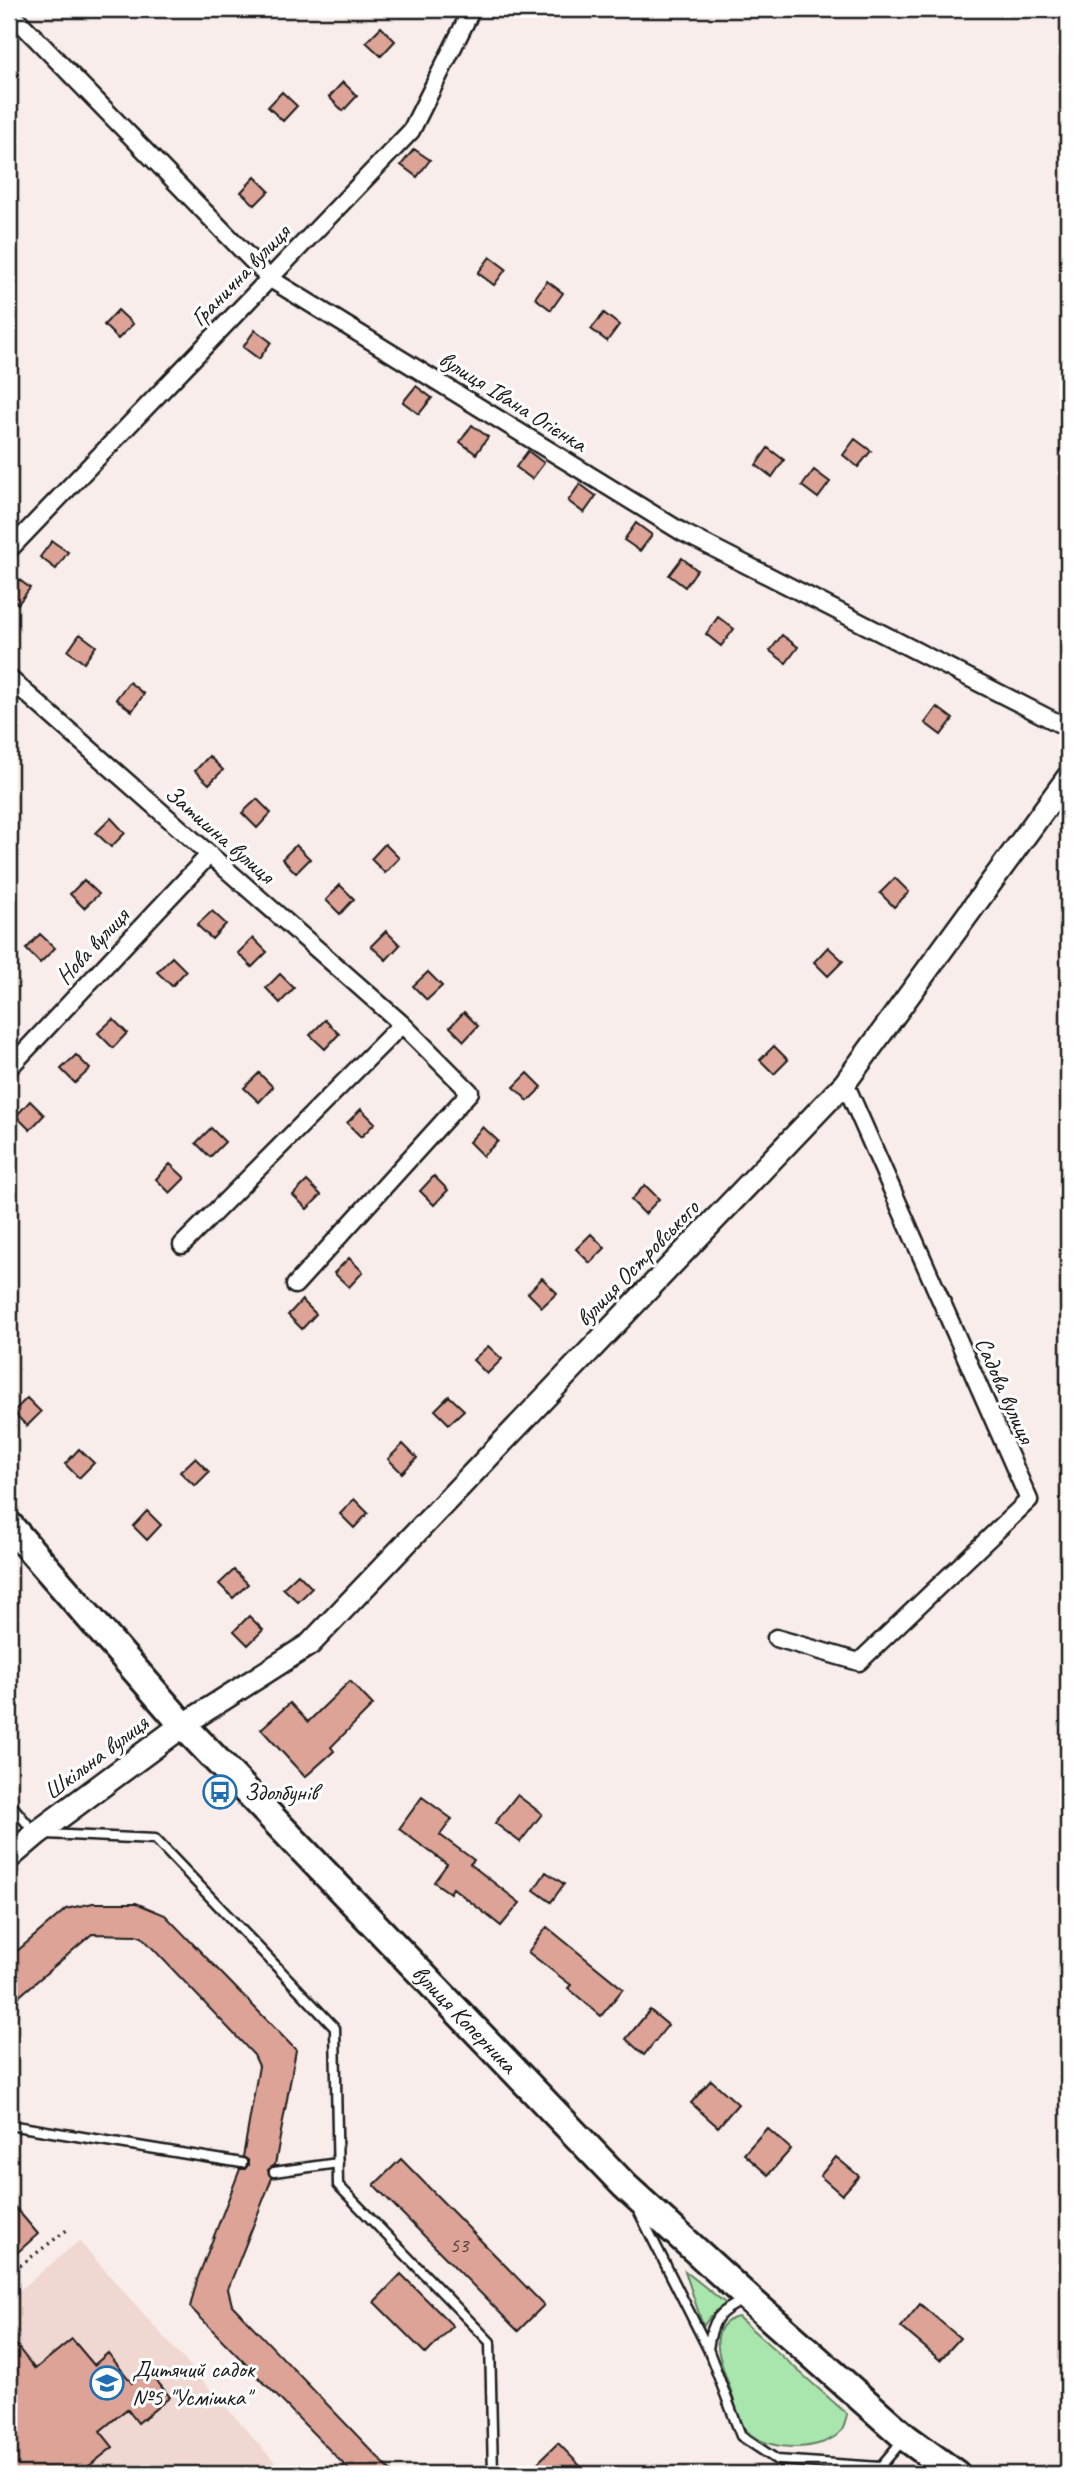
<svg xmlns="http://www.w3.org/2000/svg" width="1077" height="2483" font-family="Caveat,sans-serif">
  <rect width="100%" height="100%" fill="#f8edea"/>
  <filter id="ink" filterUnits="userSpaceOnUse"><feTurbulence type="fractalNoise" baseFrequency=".0143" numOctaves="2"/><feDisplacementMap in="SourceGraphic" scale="14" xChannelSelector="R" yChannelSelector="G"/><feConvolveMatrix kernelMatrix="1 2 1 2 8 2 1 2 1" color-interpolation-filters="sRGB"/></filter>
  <g filter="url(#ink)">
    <path fill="#f0d7d1" d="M79 2241 279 2467 270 2474H9V2299Z"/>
    <path fill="#a9e6ad" stroke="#628164" stroke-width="2" d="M685 2271 729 2306 711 2316 703 2326Z
      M738 2317 847 2414C846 2419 845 2425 842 2430 824 2453 766 2452 747 2431 738 2420 735 2404 731 2391 723 2367 702 2326 738 2317Z"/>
    <path fill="#dca396" stroke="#1c1c1c" stroke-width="2" d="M381 27 395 41 381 56 366 42Z
      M343 82 357 96 343 111 329 97Z
      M282 92 297 106 283 121 268 107Z
      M414 149 430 160 417 177 401 165Z
      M255 177 269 191 255 205 241 192Z
      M490 257 506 269 494 285 478 273Z
      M547 281 563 293 551 310 535 298Z
      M118 310 133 324 118 339 104 325Z
      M604 313 619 325 607 341 591 329Z
      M255 330 271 342 259 359 243 347Z
      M416 386 432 398 419 414 403 402Z
      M472 425 488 437 476 454 460 442Z
      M855 439 871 451 858 467 843 455Z
      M768 448 784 460 772 477 756 465Z
      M528 451 544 463 532 479 516 467Z
      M814 470 830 482 818 498 802 486Z
      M580 484 596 496 584 513 568 501Z
      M636 523 652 535 640 551 624 540Z
      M52 541 68 552 56 569 40 557Z
      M682 558 697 570 685 587 669 575Z
      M9 572 30 588 18 604 9 597Z
      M718 617 734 629 721 646 706 634Z
      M80 634 96 646 84 663 68 651Z
      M782 635 798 647 786 663 770 651Z
      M129 682 144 694 132 711 116 699Z
      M937 707 953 719 941 735 925 723Z
      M209 756 223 770 209 784 195 771Z
      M257 799 271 813 257 828 242 813Z
      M111 818 125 833 111 847 96 833Z
      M385 844 399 858 385 873 371 859Z
      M296 845 310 859 296 873 282 859Z
      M895 878 909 892 894 907 880 893Z
      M84 880 99 894 84 908 70 894Z
      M340 885 354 899 340 914 326 900Z
      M212 911 226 924 212 939 197 925Z
      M386 931 400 945 386 960 371 946Z
      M40 934 55 948 40 963 26 949Z
      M253 938 267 952 252 967 238 953Z
      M828 947 843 961 828 976 814 962Z
      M172 957 186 971 172 986 157 972Z
      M428 972 442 986 427 1000 413 986Z
      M280 974 294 988 280 1003 266 988Z
      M464 1012 478 1026 464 1041 450 1027Z
      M113 1019 127 1033 113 1048 98 1033Z
      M325 1020 339 1034 325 1049 310 1035Z
      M774 1046 788 1060 774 1074 760 1060Z
      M76 1055 90 1069 75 1083 61 1069Z
      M259 1073 273 1087 259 1102 244 1088Z
      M528 1073 542 1087 528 1101 514 1087Z
      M30 1101 44 1115 30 1130 16 1116Z
      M361 1109 375 1123 361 1137 347 1123Z
      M483 1127 498 1141 483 1156 469 1142Z
      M211 1128 225 1142 210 1157 196 1143Z
      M170 1164 185 1178 170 1193 156 1179Z
      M434 1176 448 1190 434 1205 420 1191Z
      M307 1181 321 1195 307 1209 293 1195Z
      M645 1185 659 1199 645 1214 631 1200Z
      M591 1234 605 1248 590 1263 576 1249Z
      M349 1258 363 1272 349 1287 334 1273Z
      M542 1278 557 1293 542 1307 528 1293Z
      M302 1300 316 1314 302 1329 288 1315Z
      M488 1346 502 1359 487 1374 473 1360Z
      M449 1396 464 1410 449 1424 435 1410Z
      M27 1398 41 1412 27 1426 13 1412Z
      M403 1444 417 1458 402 1473 388 1459Z
      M79 1449 94 1463 79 1478 65 1464Z
      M195 1458 209 1472 195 1486 180 1472Z
      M354 1499 368 1513 354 1528 340 1514Z
      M147 1511 161 1525 147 1540 133 1526Z
      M234 1570 248 1584 233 1598 219 1584Z
      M298 1574 312 1588 298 1602 283 1588Z
      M249 1616 263 1630 248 1645 234 1631Z
      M350 1681 373 1705 331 1747 334 1751 305 1777 261 1729 290 1703 308 1722Z
      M517 1795 542 1814 520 1842 495 1823Z
      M422 1797 452 1819 440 1835 474 1860 470 1864 520 1903 501 1926 453 1888 450 1893 434 1882 447 1864 399 1829Z
      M546 1872 564 1884 551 1902 534 1890Z
      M93 1903H136L165 1915 296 2050 275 2165 268 2170 272 2178 228 2289 232 2305 394 2474H353L190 2307 197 2280 240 2169H245L248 2165V2160L243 2157 259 2066 254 2055 142 1937 136 1935 92 1934 9 2005V1958L66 1909Z
      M547 1927 623 1989 601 2016 568 1988 571 1985 528 1952Z
      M650 2010 668 2025 644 2055 626 2039Z
      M711 2080 738 2104 718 2127 691 2103Z
      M767 2128 791 2149 768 2175 744 2154Z
      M836 2157 859 2176 842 2195 820 2176Z
      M401 2159 544 2305 518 2331 374 2185Z
      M9 2200 38 2234 9 2260Z
      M401 2274 453 2326 426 2354 374 2302Z
      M920 2304 960 2338 940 2360 901 2327Z
      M9 2336 35 2369 72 2339 94 2365 108 2353 132 2383 148 2370 170 2397 138 2423 127 2409 100 2431 113 2447 79 2474H9Z
      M558 2443 588 2474H526Z"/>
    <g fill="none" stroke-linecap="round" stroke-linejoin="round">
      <defs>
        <path id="service" d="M9 1802 34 1832
          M46 1834 155 1839 335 2028 338 2185 490 2342 493 2474
          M9 2125 242 2163
          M274 2172 338 2163
          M638 2210 708 2349 741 2436 777 2460 880 2467 889 2474
          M708 2349C712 2320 718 2311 745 2300
          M880 2467 903 2440"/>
        <path id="minor" d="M9 11 269 278 682 532 1068 728
          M9 550 411 131 472 9
          M9 678 402 1024 470 1092 295 1285
          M9 1068 209 855
          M182 1245 402 1024
          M776 1638 859 1662 1029 1500 845 1083"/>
        <path id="tertiary" d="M183 1725 310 1644 845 1083 1068 777"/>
        <path id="secondary" d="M9 1857 36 1834 183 1725"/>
        <g id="primary">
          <path id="s1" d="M9 1525 183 1725 625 2186 748 2298 905 2437 956 2474"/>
        </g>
      </defs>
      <use href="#service" stroke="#1c1c1c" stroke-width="13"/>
      <use href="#minor" stroke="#1c1c1c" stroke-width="21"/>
      <use href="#tertiary" stroke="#1c1c1c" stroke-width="26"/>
      <use href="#secondary" stroke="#1c1c1c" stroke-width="28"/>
      <use href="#primary" stroke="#1c1c1c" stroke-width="32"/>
      <path stroke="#1c1c1c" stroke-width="3.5" stroke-dasharray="2 5" stroke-linecap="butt" d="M9 2274 67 2230"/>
      <use href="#service" stroke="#fff" stroke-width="8"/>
      <use href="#minor" stroke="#fff" stroke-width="16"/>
      <use href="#tertiary" stroke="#fff" stroke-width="21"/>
      <use href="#secondary" stroke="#fff" stroke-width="23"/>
      <use href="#primary" stroke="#fff" stroke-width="26"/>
    </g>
  </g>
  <defs>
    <symbol id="bus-ring" viewBox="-11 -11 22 22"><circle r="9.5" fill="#fff" stroke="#1f6fb2" stroke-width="1.5"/><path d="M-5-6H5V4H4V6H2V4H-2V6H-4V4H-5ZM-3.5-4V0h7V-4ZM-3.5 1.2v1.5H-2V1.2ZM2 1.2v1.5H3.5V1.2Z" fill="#1f6fb2"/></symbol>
    <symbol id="school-ring" viewBox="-11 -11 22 22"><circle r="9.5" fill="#fff" stroke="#1f6fb2" stroke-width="1.5"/><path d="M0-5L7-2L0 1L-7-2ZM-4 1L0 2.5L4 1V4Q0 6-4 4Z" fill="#1f6fb2"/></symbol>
  </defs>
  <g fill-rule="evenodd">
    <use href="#bus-ring" x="201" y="1773" width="38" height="38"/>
    <use href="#school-ring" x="88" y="2364" width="38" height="38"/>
  </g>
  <g text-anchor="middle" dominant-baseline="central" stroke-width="6" stroke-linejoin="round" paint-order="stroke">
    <g font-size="21" fill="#4c3e3a">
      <text x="459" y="2245">53</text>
    </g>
    <g font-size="24" fill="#1c1c1c" stroke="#fff">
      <text transform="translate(240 275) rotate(-46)">Гранична вулиця</text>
      <text transform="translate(513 401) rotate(32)">вулиця Івана Огієнка</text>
      <text transform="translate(220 834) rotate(41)">Затишна вулиця</text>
      <text transform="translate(92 946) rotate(-47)">Нова вулиця</text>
      <text transform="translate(637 1263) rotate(-46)">вулиця Островського</text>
      <text transform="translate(1005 1390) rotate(66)">Садова вулиця</text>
      <text transform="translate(96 1757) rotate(-37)">Шкільна вулиця</text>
      <text stroke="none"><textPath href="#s1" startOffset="672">вулиця Коперника</textPath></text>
    </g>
    <g font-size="24" fill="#1c1c1c" stroke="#fff" text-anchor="start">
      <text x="244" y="1792">Здолбунів</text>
      <text x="132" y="2369">Дитячий садок<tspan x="132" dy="28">№5 "Усмішка"</tspan></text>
    </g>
  </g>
  <rect width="1077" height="2483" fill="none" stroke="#fff" stroke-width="35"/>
  <rect x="18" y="18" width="1042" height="2448" fill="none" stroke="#1c1c1c" stroke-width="2.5" filter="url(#ink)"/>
</svg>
